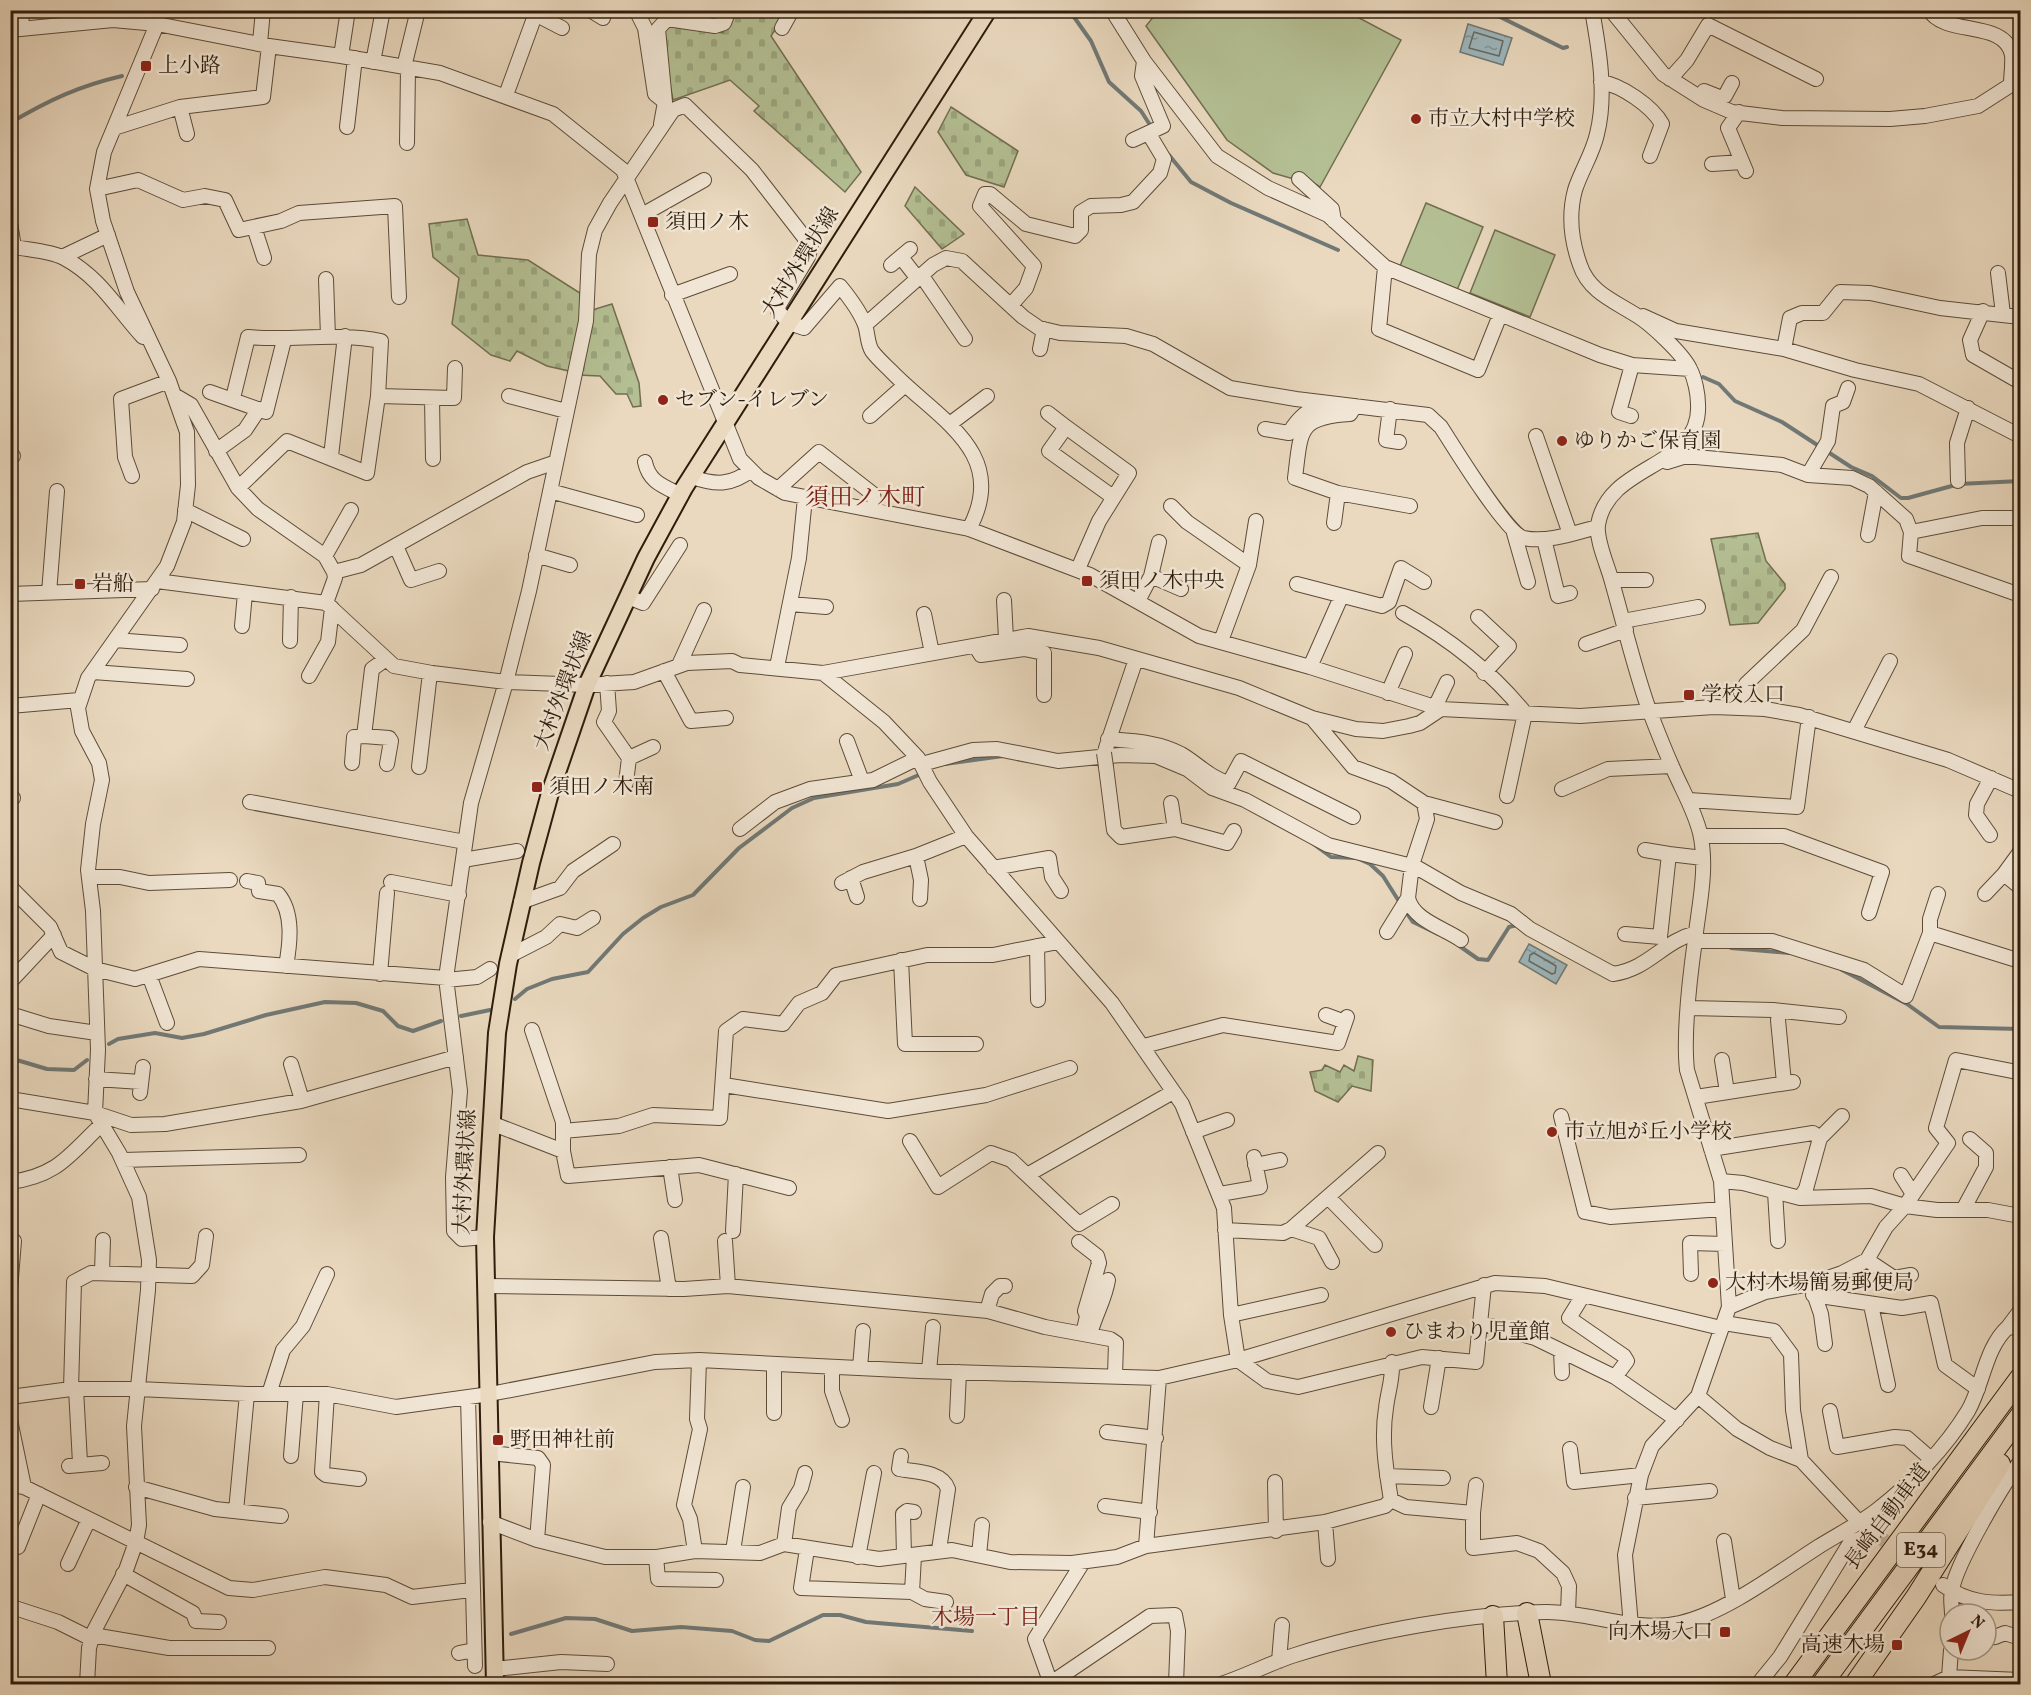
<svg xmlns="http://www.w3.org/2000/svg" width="2031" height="1695" font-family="Vollkorn,'Noto Serif JP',serif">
  <defs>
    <pattern id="cemetery-stones" width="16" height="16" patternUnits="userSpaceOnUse" patternTransform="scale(1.5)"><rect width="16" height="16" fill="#b4c094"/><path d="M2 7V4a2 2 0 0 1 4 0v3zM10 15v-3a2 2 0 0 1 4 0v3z" fill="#9ba57e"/></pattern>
    <pattern id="water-ripples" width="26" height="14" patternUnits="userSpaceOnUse" patternTransform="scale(1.5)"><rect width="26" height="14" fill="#9db7bd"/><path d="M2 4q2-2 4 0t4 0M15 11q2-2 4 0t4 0" fill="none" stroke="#809498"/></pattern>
  </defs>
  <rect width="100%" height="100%" fill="#ead9bf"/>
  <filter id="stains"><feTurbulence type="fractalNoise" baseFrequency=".00333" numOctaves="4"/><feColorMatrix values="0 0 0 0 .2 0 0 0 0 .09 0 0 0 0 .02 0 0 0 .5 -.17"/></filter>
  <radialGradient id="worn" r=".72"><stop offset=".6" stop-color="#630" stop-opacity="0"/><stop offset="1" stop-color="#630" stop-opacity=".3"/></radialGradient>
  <path fill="url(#cemetery-stones)" stroke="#716e50" stroke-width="1.5" d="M734 11H777L785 15 771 36 861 172 845 192 754 111 759 106 730 80 673 100 661 37 668 26 723 33Z
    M951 107 1018 151 1004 187 966 175 938 132Z
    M915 187 964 234 942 249 905 206Z
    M467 219 478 255 528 260 583 295 582 320 569 371 547 366 517 351 510 361 491 355 452 324 459 278 433 257 429 224Z
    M612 304 639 383 641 406 633 407 627 394H616L600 376 578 375 592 310Z
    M1758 533 1766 561 1785 584V589L1758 623 1730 625 1711 539Z
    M1358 1056 1373 1060 1371 1091 1352 1086 1338 1102 1315 1091 1310 1072 1322 1070 1325 1065 1340 1072 1344 1065 1354 1071Z"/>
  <path fill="#b4c094" stroke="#716e50" stroke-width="1.5" d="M1158 11H1346L1401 40 1320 187 1301 175 1297 180 1273 173 1227 140 1146 26Z
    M1426 203 1483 227 1457 290 1400 266Z
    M1495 230 1555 255 1530 317 1470 293Z"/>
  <path fill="url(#water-ripples)" stroke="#717976" stroke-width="1.5" d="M1468 24 1512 38 1503 65 1460 52Z
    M1529 944 1567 965 1556 984 1519 962Z"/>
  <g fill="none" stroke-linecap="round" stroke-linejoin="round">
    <path stroke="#666a64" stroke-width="1.5" d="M1474 32 1503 41 1499 56 1469 48Z
      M1534 953 1556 966 1555 973 1552 974 1529 961 1530 955Z"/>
    <path stroke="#717976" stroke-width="4" d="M1069 10 1091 41 1109 82 1141 111 1152 128
      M1486 10 1563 48 1567 47
      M10 123C49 100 79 86 122 76
      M1169 155 1191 182 1231 203 1338 250
      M1703 377 1719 384 1735 401 1782 422 1851 467 1872 476 1901 498H1908L1959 484 2020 481
      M945 764 1003 756
      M1308 840 1331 857 1357 858 1370 864 1383 876 1400 903
      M1404 909 1413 922 1438 934
      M1458 945 1478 959 1488 960 1509 927 1517 925
      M1731 948 1789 953
      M1842 970 1907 1004 1939 1027 2020 1029
      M515 999 527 989 552 979 588 972 623 934 643 918 661 907 693 895 739 848 792 808 814 798 898 784 921 774
      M461 1016 490 1010
      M109 1044 118 1039 155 1033 182 1038 204 1034 266 1015 325 1002 356 1003 383 1011 398 1026 413 1031 441 1021
      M10 1058 47 1069 74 1070 87 1060
      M511 1634 566 1618 595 1619 632 1631 681 1627 732 1631 755 1640 769 1641 823 1615H840L866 1622 972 1631"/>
    <path stroke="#c4b39b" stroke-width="14" stroke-dasharray="14 7" stroke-linecap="butt" d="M1874 1533 1937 1580"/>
    <defs>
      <path id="minor" d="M21 10 22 29
        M590 10 603 18
        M636 10 645 28 655 94 665 102
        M1112 10 1144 61 1217 156 1268 188 1328 215 1385 267 1600 355 1632 365 1690 369
        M1592 10C1599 49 1607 95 1597 134 1593 153 1581 171 1575 190 1568 216 1571 240 1580 265 1589 292 1614 301 1636 315 1651 324 1683 354 1690 369 1695 379 1698 394 1698 404 1702 469 1608 462 1598 525 1596 541 1608 566 1612 582 1624 624 1634 667 1648 707 1656 728 1666 753 1675 773 1684 793 1695 812 1700 833 1708 868 1699 905 1695 940 1690 976 1683 1034 1687 1070L1721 1181 1729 1307 1698 1396 1737 1429 1770 1448 1801 1460 1858 1521 1874 1533
        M1611 10 1663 74 1704 100 1732 112 1782 118 1890 119 1925 116 1978 106 2020 79
        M1929 10C1945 37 2005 19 2012 55 2013 64 2011 75 2011 84
        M535 14 562 28
        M782 28 792 10
        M10 30 113 20 157 24 269 46 341 56 440 73 553 114 623 170 740 459 759 478 785 493 969 529 1090 575 1199 636 1310 667 1441 709 1580 716 1714 707 1765 709 1799 715 1948 760 2020 791
        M260 43 263 10
        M341 56 348 10
        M373 62 383 10
        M404 67 418 10
        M1670 79 1687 60 1708 25 1816 79
        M1601 82C1621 85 1652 106 1662 124L1650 156
        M1704 91 1719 97 1725 96 1732 83
        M506 95 537 10
        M180 107 187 134
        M1739 112 1728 128 1746 171
        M661 124 665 102 658 29 667 19 715 26 724 23 729 10
        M347 127 355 58
        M114 128 180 107 263 97 269 46
        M1133 140 1163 126 1142 76 1144 61
        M407 143 408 68
        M1712 164 1742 162
        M1299 179 1332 209 1334 221
        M97 189 138 180 183 200 205 196 225 200 239 230 281 221 299 213 395 206 399 297
        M642 215 704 180
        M10 223 14 247
        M254 227 264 258
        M10 249 14 247C30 250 50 251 64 258 100 277 117 309 143 337
        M62 257 108 235
        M901 257 918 279
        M891 265 910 249
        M1385 267 1379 329 1478 370 1500 315
        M1998 273 2003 314
        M922 276 965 339
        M326 279 328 337
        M672 295 730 274
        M1011 305 1026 288 1034 266 980 206 985 194H990L1026 224 1075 236 1081 230V212L1091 206 1121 205 1133 202 1160 173 1164 159 1149 134
        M1983 311 1970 340 1973 355 2020 382
        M1643 316 1676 331 1784 349 1855 370 1919 384 2020 436
        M865 325 933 265 946 258 962 261 1023 317 1039 328 1060 333 1126 336 1153 344 1230 388 1296 399 1428 415 1441 427C1453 446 1508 535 1524 538 1547 543 1575 533 1597 527
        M1040 349 1044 329
        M1784 349 1790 318 1802 313H1823L1840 292 1870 293 1940 308 2020 317
        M210 392 266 412 284 340
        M174 395 191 405 238 488 258 509 325 556 334 572 335 578 326 603
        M378 396 454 398 455 368
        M509 396 566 411
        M233 398 248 337C292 341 337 332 381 341L378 396 367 473 287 441 238 488
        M432 399 433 459
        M1355 406 1350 414C1297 417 1301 431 1295 478L1338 493 1410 506
        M1390 409 1386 440 1399 442
        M1048 413 1066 427
        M870 416 905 385
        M1631 416 1619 412 1632 365
        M951 423 987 396
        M1265 429 1289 433C1299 417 1307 410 1325 404
        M1536 436 1570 534
        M216 451 245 430 259 409
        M10 456H13
        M331 456 345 336
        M645 462C649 482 663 486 681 495
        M1667 462 1683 457H1696L1782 465 1808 475 1852 478 1869 486 1906 519 1911 532 1909 556 2020 595
        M1808 475 1828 441 1833 406 1843 402 1848 388
        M132 476 125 457 121 399 169 381
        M692 477C715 485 731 486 751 470
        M1958 481 1957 443 1968 408
        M778 489 819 452 873 494 876 509
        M550 491 637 515
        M1171 506 1187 522 1249 565
        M185 510 243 539
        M1334 523 1338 493
        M1911 532 1982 518H2020
        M1514 533 1528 582
        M1868 535 1876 492
        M1544 539 1558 596 1570 593
        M396 546 411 580 439 571
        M536 555 570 565
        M325 556 351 510
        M1078 569 1099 521 1129 473 1066 427 1049 451 1113 497
        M334 572 361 565 527 472 556 462
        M1151 576 1159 542
        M1612 580H1646
        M157 581 326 603 394 666 432 673 506 682 587 685 634 682 687 663 732 661 740 665 823 673 1028 636 1099 648 1239 688 1312 718 1356 729 1383 731 1409 726 1420 723 1441 709
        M1297 584 1382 606 1389 602 1401 568 1424 582
        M49 593 57 491
        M10 594 152 589
        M628 597 643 603 680 545
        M1004 600 1006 639
        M1138 601 1151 576 1181 589
        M790 604 826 607
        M1403 613C1448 638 1492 672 1525 713
        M924 614 932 653
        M1478 617 1509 646 1484 673
        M1623 621 1698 607
        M242 626 245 593
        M115 640 180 645
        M290 641 291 597
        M1221 641 1249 565 1256 521
        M1586 644 1626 630
        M976 647 981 655 1024 649 1044 653V695
        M386 659 372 669 364 736 389 738 391 741 387 764
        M679 665 704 610
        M777 667 799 558 805 498
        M1310 667 1341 597
        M664 671 691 721 726 718
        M93 672 187 679
        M823 673 884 722 918 758 930 782 966 836 1112 1003 1182 1104 1224 1208 1231 1315 1238 1360 1267 1381 1298 1387 1422 1357 1476 1362 1484 1285
        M309 676 328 642 332 608
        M607 683 609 711 604 722 629 758 626 783
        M1388 693 1405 654
        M10 706 79 700
        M1435 707 1447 682
        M1737 708 1746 684 1803 630 1831 577
        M1312 718 1353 767 1391 781 1424 803 1427 819 1412 865 1408 898 1387 932
        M1854 731 1890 661
        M1108 739C1133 741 1159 742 1181 754 1198 764 1210 778 1229 783L1241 761 1353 817
        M847 741 862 781
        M1106 748 1136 659
        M629 758 653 747
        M352 763 354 737 364 736
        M922 764 973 750 997 749 1058 761 1120 755 1156 756 1187 769 1212 788 1245 800 1328 845 1416 867 1461 893 1511 914 1530 929 1613 974C1649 969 1663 941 1696 933
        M419 767 430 673
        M1106 767 1114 830 1121 837 1175 829 1227 843 1234 831
        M1562 789 1608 769 1672 766
        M1507 796 1525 713
        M10 798H13
        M1689 800 1797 807 1809 717
        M250 802 465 842
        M1171 803 1175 829
        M1424 803 1495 822
        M740 829 775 802 810 789 873 780 918 758
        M1990 835 1976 815 1977 804 1991 778
        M1701 836H1784L1882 872 1869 913
        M1645 850 1669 854
        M2020 852 2004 874 2020 887
        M463 860 517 851
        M993 868 1049 858 1052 877 1061 891
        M89 877H120L149 883 230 880
        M851 878 857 897
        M247 881 258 883 259 891 278 894C294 913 290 944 286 966
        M391 882 459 895
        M842 883 863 872 916 856
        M10 887 50 927 61 952 95 969 135 979 199 959 446 978
        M1985 894 2004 874
        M1408 898C1413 920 1444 928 1461 940
        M920 899 921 880 916 856 966 836
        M521 902 560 888 573 871 613 844
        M1930 933V919L1938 894
        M1625 934 1660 937 1669 854 1703 858
        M1695 941H1772L1864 970 1906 996 1930 933 2020 961
        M1037 946 1038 1000
        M509 956 546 937 560 924 577 928 593 918
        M901 960 905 1044H976
        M380 974 387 893
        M149 975 167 1023
        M446 980 477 977 490 969
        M10 982 54 935
        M1690 1008 1773 1010 1839 1017
        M10 1014 49 1026 97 1033
        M1326 1015 1345 1022
        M1778 1020 1784 1083
        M532 1030 563 1122V1151L568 1176 699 1165 789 1188
        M1144 1046 1223 1025 1338 1043 1347 1017
        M1722 1060 1727 1092
        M291 1064 302 1100
        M96 1079 141 1082
        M724 1085 888 1111 986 1095 1070 1068
        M140 1093 143 1067
        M1696 1097 1793 1082
        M10 1099 95 1113 131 1125 165 1124 301 1101 456 1057
        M1561 1116 1585 1212 1610 1217 1723 1209
        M491 1123 563 1151
        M563 1131 619 1126 653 1115 720 1118 726 1031 743 1019 783 1024 799 1003 822 993 836 975 927 955H993L1058 942
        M1193 1132 1227 1120
        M1820 1138 1842 1116
        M910 1141 938 1187 991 1153 1011 1160 1027 1175
        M1711 1149 1813 1133 1820 1138 1806 1189 1800 1198
        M123 1160 299 1155
        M1255 1165 1280 1160
        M670 1167 675 1200
        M1901 1175 1913 1194
        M1721 1181 1743 1183 1800 1198 1871 1196 1905 1206 1937 1210H1988L2020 1216
        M10 1182C58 1176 70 1154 102 1124
        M1775 1192 1778 1241
        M1220 1194 1260 1187 1254 1157
        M1328 1197 1375 1245
        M1112 1204 1079 1224 1027 1175 1173 1092
        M1964 1208 1986 1167V1153L1970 1139
        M1291 1229 1319 1238 1332 1262
        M1225 1230 1283 1233 1291 1229 1378 1153
        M733 1231 736 1174
        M485 1237 462 1239 454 1231 453 1177 460 1091 446 978 471 803 506 682 529 591 586 321 589 254 595 230 610 203 673 110 685 105 752 170 811 246 808 257 779 305 778 311 789 323 804 328 840 286C849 297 860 311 865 325 868 333 867 343 872 351 877 358 885 365 891 371 936 418 1011 452 969 529
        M661 1238 669 1289
        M725 1241 728 1286
        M1079 1242 1097 1256 1099 1263 1085 1311 1087 1316 1083 1334
        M1867 1260 1894 1278 1911 1275
        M102 1273 103 1240
        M1691 1274 1690 1243 1725 1244
        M486 1286 684 1289 728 1286 988 1311 1045 1327 1110 1339 1116 1343 1115 1375
        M1812 1288 1821 1314 1825 1344
        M10 1290 14 1241
        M1813 1295 1902 1308 1931 1303 1945 1365 1978 1389
        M1582 1297 1569 1318 1624 1356 1627 1361 1615 1377 1677 1420
        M1871 1305 1888 1385
        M1729 1307 1765 1292 1810 1284 1842 1273 1867 1260 1886 1227 1905 1206 1948 1143 1936 1128 1956 1060 2017 1072
        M987 1311 992 1294 1000 1286H1005
        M1231 1315 1321 1295
        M1480 1323 1535 1338 1615 1377
        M1724 1323 1774 1331 1791 1354 1793 1410 1801 1460
        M2008 1327 2020 1311
        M1091 1331C1096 1313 1105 1299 1108 1280
        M1561 1351 1562 1373
        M832 1367V1391L842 1420
        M860 1368 863 1331
        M929 1371 933 1327
        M71 1389 74 1282 91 1273 192 1276 202 1265 206 1236
        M76 1389 80 1463
        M269 1394 283 1350 303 1326 327 1274
        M327 1394 322 1472 326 1475 359 1479
        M10 1397 71 1389H138L247 1394H327L396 1407 490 1394 655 1362 699 1360 919 1371 1159 1378 1238 1360 1495 1283 1545 1286 1721 1328
        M468 1397 475 1666
        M1431 1407 1439 1358
        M1830 1411 1837 1447 1895 1437 1907 1438 1930 1458
        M774 1413V1364
        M957 1416 959 1372
        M10 1420 24 1487
        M1107 1432 1156 1438
        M1570 1449 1574 1482 1641 1475
        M490 1453 538 1458 543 1465 537 1540
        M291 1456 296 1394
        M901 1456 899 1469C915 1472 942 1471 948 1489L939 1550
        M69 1466 102 1463
        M1387 1476 1443 1478
        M1275 1482 1276 1531
        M10 1485 24 1487 229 1588 253 1590 325 1577 386 1585 412 1597 471 1590
        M136 1487 215 1509 281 1516
        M1635 1498 1710 1491
        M1391 1500C1386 1469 1381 1439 1386 1408 1388 1391 1393 1379 1392 1362
        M1105 1506 1150 1512
        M236 1511 247 1394
        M1473 1513 1476 1485
        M490 1522 537 1540 605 1557H657L695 1551 760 1553 784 1544 879 1559 952 1550 1010 1562 1072 1563 1117 1557 1146 1546 1325 1522 1385 1506 1391 1500 1406 1507 1473 1513V1548L1517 1543 1539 1551 1563 1573 1569 1586 1568 1613
        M1325 1522 1328 1559
        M1724 1541 1733 1599
        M784 1544 789 1508 801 1488 805 1473
        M10 1545 18 1547 39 1494
        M1146 1546 1159 1378
        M807 1549 801 1588 912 1592 914 1556
        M695 1551 690 1519 684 1505 700 1429 697 1419 699 1360
        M733 1551 743 1487
        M979 1555 982 1525
        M904 1556 903 1514 907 1511 914 1512
        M656 1557 658 1579 716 1580
        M858 1557 874 1473
        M68 1564 89 1519
        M123 1574 193 1613 196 1621 219 1622
        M1943 1585C1968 1603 1991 1604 2020 1602
        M912 1592 925 1599 946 1602
        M10 1611 15 1608 58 1622 92 1639
        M1952 1614C1952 1607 1950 1598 1952 1590 1956 1564 2003 1484 2020 1462
        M1631 1626 1625 1555 1641 1475 1652 1446 1698 1396
        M93 1635 169 1648H268
        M1986 1638 1995 1637 2005 1633 2020 1638
        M1951 1650 1949 1677 2020 1680
        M459 1653 474 1650
        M1279 1661 1282 1625
        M495 1669 561 1662 607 1664
        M1051 1683 1150 1616 1175 1615 1178 1631 1176 1684
        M87 1684 89 1648 94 1631 126 1570 136 1542 139 1525 134 1426 148 1290 149 1260 139 1197 119 1153 95 1113 98 1050 93 911 88 870 93 824 102 780 99 763 82 731 78 708 88 678 167 566 184 522 188 485 187 432 169 381 127 292 103 221 97 189 104 152 157 24 159 10
        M1051 1684 1035 1639 1083 1562
        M1221 1684C1246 1676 1270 1663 1295 1655 1366 1632 1471 1613 1547 1612 1592 1612 1634 1633 1680 1623 1725 1613 1779 1572 1818 1547 1837 1535 1859 1524 1877 1510 1911 1484 1946 1447 1968 1411 1983 1385 1985 1348 2008 1327L2020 1328
        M1758 1684 1780 1657 1850 1543 1874 1533
        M1934 1684 1949 1677"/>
      <path id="major" d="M495 1684 485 1237 497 1033 508 964 531 863 550 793 587 685 646 558 684 488 988 10"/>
      <path id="highway" d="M1527 1613 1541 1684
        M1493 1616 1497 1684
        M1794 1684 2020 1378
        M1822 1684 2020 1416
        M1855 1684 1916 1597 2000 1464"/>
    </defs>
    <use href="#minor" stroke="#5d4c39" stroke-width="16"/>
    <use href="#major" stroke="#2e1d0c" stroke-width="20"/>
    <use href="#highway" stroke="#2e1d0c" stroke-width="22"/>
    <use href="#minor" stroke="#f1e6d5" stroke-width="14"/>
    <use href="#major" stroke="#ead9bf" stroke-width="16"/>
    <use href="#highway" stroke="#ead9bf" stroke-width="20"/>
    <defs>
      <path id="minor-bridge" d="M1104 753 1106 767"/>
    </defs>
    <use href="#minor-bridge" stroke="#5d4c39" stroke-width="16" stroke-linecap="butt"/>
    <use href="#minor-bridge" stroke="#f1e6d5" stroke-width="14"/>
  </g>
  <g fill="#8f2418" stroke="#f1e6d5" stroke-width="2">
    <rect x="140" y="60" width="12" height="12" rx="3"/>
    <circle cx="1416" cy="119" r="6"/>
    <rect x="647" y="216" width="12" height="12" rx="3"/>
    <circle cx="663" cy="400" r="6"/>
    <circle cx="1562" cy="441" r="6"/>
    <rect x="1081" y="575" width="12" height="12" rx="3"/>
    <rect x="74" y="578" width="12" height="12" rx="3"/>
    <rect x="1683" y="689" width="12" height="12" rx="3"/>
    <rect x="531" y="781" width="12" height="12" rx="3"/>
    <circle cx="1552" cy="1132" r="6"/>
    <circle cx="1713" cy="1283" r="6"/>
    <circle cx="1391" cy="1332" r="6"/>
    <rect x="492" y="1434" width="12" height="12" rx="3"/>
    <rect x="1719" y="1626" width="12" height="12" rx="3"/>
    <rect x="1891" y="1639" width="12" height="12" rx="3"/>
  </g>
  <g text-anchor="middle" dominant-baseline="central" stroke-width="5" stroke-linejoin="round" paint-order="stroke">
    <rect fill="#f1e6d5" stroke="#685948" stroke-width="1.5" x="1897" y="1533" width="48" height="34" rx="4.5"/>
    <g font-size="20" font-weight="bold" fill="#2e1d0c">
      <text x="1921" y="1550">E34</text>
    </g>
    <g font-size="21" fill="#2e1d0c" stroke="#f1e6d5" text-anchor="start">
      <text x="158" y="66">上小路</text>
      <text x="1428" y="119">市立大村中学校</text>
      <text x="665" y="222">須田ノ木</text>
      <text x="675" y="400">セブン-イレブン</text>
      <text x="1574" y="441">ゆりかご保育園</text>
      <text x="1099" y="581">須田ノ木中央</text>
      <text x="92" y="584">岩船</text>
      <text x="1701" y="695">学校入口</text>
      <text x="549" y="787">須田ノ木南</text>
      <text x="1564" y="1132">市立旭が丘小学校</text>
      <text x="1725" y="1283">大村木場簡易郵便局</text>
      <text x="1403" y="1332">ひまわり児童館</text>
      <text x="510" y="1440">野田神社前</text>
      <text x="1713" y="1632" text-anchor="end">向木場入口</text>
      <text x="1885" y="1645" text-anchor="end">高速木場</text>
    </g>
    <g font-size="21" fill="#2e1d0c" stroke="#f1e6d5">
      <text transform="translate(801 263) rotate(-58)">大村外環状線</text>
      <text transform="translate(564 691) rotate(-69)">大村外環状線</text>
      <text transform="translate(466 1172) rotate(-87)">大村外環状線</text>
      <text transform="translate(1888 1517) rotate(-53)">長崎自動車道</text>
    </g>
    <g font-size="22" fill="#7a1f14" stroke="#f1e6d5">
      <text x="986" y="1618">木場一丁目</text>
    </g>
    <g font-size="24" fill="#7a1f14" stroke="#f1e6d5">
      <text x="865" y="499">須田ノ木町</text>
    </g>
  </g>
  <rect width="2031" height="1695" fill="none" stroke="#ead9bf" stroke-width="36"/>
  <rect x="12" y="12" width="2007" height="1671" fill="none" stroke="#2e1d0c" stroke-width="3"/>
  <rect x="18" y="18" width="1995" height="1659" fill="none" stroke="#2e1d0c" stroke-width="1.5"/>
  <g transform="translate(1968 1632) rotate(43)"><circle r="28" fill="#f1e6d5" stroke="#a39685" stroke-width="1.5"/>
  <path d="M0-4.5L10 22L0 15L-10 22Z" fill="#8f2418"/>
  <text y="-9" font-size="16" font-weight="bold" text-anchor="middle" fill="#2e1d0c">N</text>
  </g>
  <rect width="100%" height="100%" filter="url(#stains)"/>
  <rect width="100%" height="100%" fill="url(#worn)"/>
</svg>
